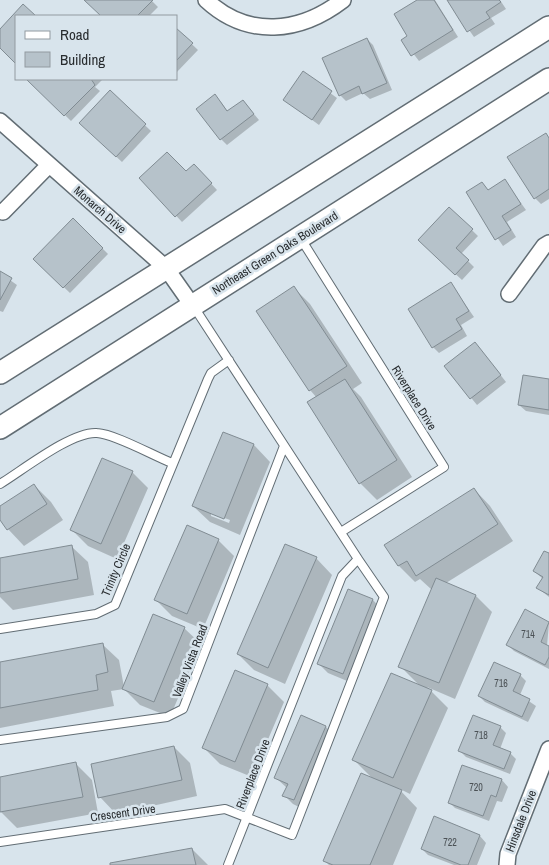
<svg xmlns="http://www.w3.org/2000/svg" width="549" height="865" font-family="'Archivo Narrow',sans-serif">
  <rect width="100%" height="100%" fill="#d8e4ec"/>
  <path fill="#0003" fill-rule="evenodd" d="M85 0H151L158 7 149 16H102Z
    M419 0H435L458 37 419 61 403 40 409 36Z
    M448 0H500L506 9 491 18 495 24 474 37Z
    M23 6 34 16H16V62L0 47V30Z
    M176 29 198 50 176 73Z
    M367 39 373 45 392 90 370 99 363 93 346 101 340 95Z
    M303 73 337 98 319 125 285 100Z
    M28 79H103L95 87 100 91 71 121Z
    M110 92 151 131 122 162 80 123Z
    M243 101 259 120 227 145 221 139V102L228 112Z
    M546 134 549 138V199L541 204 535 198Z
    M194 165 217 190 182 222 141 178 186 173Z
    M505 181 526 210 507 222 516 237 503 246 467 193 482 183 489 191Z
    M449 208 478 236 461 254 474 267 462 280 425 246Z
    M73 219 108 254 70 293 34 259Z
    M0 273 17 285 3 312 0 311Z
    M451 284 474 317 461 325 467 336 439 353 433 347Z
    M294 288 310 304 362 383 353 389 361 397 412 477 377 500 360 483 309 403 317 398 310 390Z
    M481 350 506 382 477 405 446 367Z
    M549 380V415L526 411 519 405Z
    M223 433 254 445 270 462 240 535 210 522 193 506ZM211 513 230 520 229 523 211 516Z
    M132 472 148 488 117 559 88 546 72 530Z
    M34 485 51 502 63 520 24 546 8 529 0 518V507Z
    M474 489 490 506 513 541 446 583 476 596 492 612 455 699 427 687 448 708 410 794 398 788 417 808 393 865H329L325 861 374 780 354 760 420 686 400 666 432 590 420 579 415 582 399 566 386 545Z
    M218 540 234 556 203 629 172 616 156 600Z
    M71 546 88 562 94 595 13 610 0 597V559Z
    M549 555V597L538 588 543 579 534 571Z
    M316 558 332 575 285 684 254 670 238 654Z
    M349 591 373 600 382 610 352 683 328 673 319 664Z
    M526 611 549 623 547 646 549 647V669L514 651 508 645Z
    M184 628 201 644 170 717 140 705 124 689 111 691 114 706 0 728V664L102 644 119 660 124 687Z
    M495 663 520 675 526 681 520 695 536 706 528 722 485 702 479 696Z
    M267 685 284 702 252 777 220 764 204 748Z
    M302 716 326 727 335 736 303 809 293 804 284 795 287 788 275 777Z
    M500 727 506 733 500 749 510 753 516 759 510 774 466 757 460 751Z
    M174 747 190 763 197 796 116 814 100 797Z
    M76 764 92 780 98 813 17 828 1 812 0 778Z
    M502 780 508 787 502 802 497 801 489 821 455 808 449 802Z
    M434 818 480 836 486 843 477 865H454L428 855 422 849Z
    M192 849 208 865H111Z"/>
  <path fill="#b6c2ca" stroke="#818c93" d="M84 0H153L137 16H101Z
    M417 0H434L453 30 411 56 401 40 407 36 394 14Z
    M447 0H499L501 2 486 12 490 18 467 32Z
    M23 4 36 16H16V64L0 48V29Z
    M176 28 193 43 176 61Z
    M367 38 387 83 362 94 359 86 339 96 322 58Z
    M303 71 332 91 312 120 283 100Z
    M26 79H91L95 85 64 116Z
    M110 90 146 124 116 157 79 123Z
    M215 94 227 111 243 100 254 114 220 140 196 109Z
    M546 133 549 138V189L534 199 507 157Z
    M167 152 186 171 194 164 212 183 175 217 139 178Z
    M505 179 521 204 502 216 511 230 495 240 466 192 482 182 488 190Z
    M449 207 473 229 456 248 469 260 455 275 418 240Z
    M73 218 103 248 63 288 33 259Z
    M0 271 12 278 0 300Z
    M451 282 469 311 456 319 462 329 432 348 408 309Z
    M294 286 347 366 309 391 256 311Z
    M475 342 501 375 470 399 444 366Z
    M523 375 549 379V410L518 405Z
    M345 379 397 460 359 484 307 402Z
    M223 432 254 444 224 519 192 506Z
    M102 458 133 471 101 544 70 530Z
    M34 484 47 504 7 530 0 520V506Z
    M474 488 498 524 416 576 407 561 398 566 384 545Z
    M187 525 219 539 187 614 154 600Z
    M285 544 317 557 268 668 237 654Z
    M72 545 78 579 0 593V558Z
    M544 551 549 553V595L536 588 543 577 533 571Z
    M436 578 476 595 439 683 398 667Z
    M348 589 373 599 343 674 317 664Z
    M525 609 549 622 541 642 549 646V657L545 665 506 645Z
    M153 614 185 627 154 702 122 689Z
    M103 643 108 672 96 675 98 690 0 708V662Z
    M494 662 521 674 513 691 530 699 522 717 478 696Z
    M235 670 268 684 235 762 202 748Z
    M391 673 432 690 393 778 352 760Z
    M301 715 326 726 294 800 282 796 288 784 274 778Z
    M473 715 501 726 493 745 511 752 504 769 458 751Z
    M174 746 182 780 98 798 91 764Z
    M76 762 83 797 0 812V777Z
    M462 765 502 779 496 797 491 795 483 816 448 803Z
    M361 773 402 790 370 865H333L323 861Z
    M434 816 480 835 468 865H461L421 849Z
    M192 848 196 865H110V863Z"/>
  <g fill="none" stroke-linecap="round" stroke-linejoin="round">
    <defs>
      <path id="service" d="M301 239 444 467 341 532
        M194 307 358 559 342 576 228 865
        M0 484C23 470 72 431 97 433 115 434 154 456 172 463
        M0 629 96 614 115 605 208 379 211 373 229 360
        M0 740 167 717 183 709 284 446
        M0 842 225 809 292 835 384 597 358 559"/>
      <path id="minor" d="M206 0C248 39 300 33 343 0
        M0 121 166 268 192 305
        M3 212 49 165
        M509 294 544 246 549 243
        M507 865 508 854 549 749"/>
      <path id="secondary" d="M0 373 549 27
        M0 428 549 79"/>
    </defs>
    <use href="#service" stroke="#626d74" stroke-width="10"/>
    <use href="#minor" stroke="#626d74" stroke-width="18"/>
    <use href="#secondary" stroke="#626d74" stroke-width="24"/>
    <use href="#service" stroke="#fff" stroke-width="8"/>
    <use href="#minor" stroke="#fff" stroke-width="15"/>
    <use href="#secondary" stroke="#fff" stroke-width="21"/>
  </g>
  <g text-anchor="middle" dominant-baseline="central" stroke-width="5" stroke-linejoin="round" paint-order="stroke">
    <g font-size="10" fill="#4c5256">
      <text x="528" y="634">714</text>
      <text x="501" y="683">716</text>
      <text x="481" y="735">718</text>
      <text x="476" y="787">720</text>
      <text x="450" y="842">722</text>
    </g>
    <g font-size="12" fill="#282c2f" stroke="#d8e4ec">
      <text transform="translate(100 210) rotate(41)">Monarch Drive</text>
      <text transform="translate(275 253) rotate(-32)">Northeast Green Oaks Boulevard</text>
      <text transform="translate(414 398) rotate(58)">Riverplace Drive</text>
      <text transform="translate(116 570) rotate(-67)">Trinity Circle</text>
      <text transform="translate(190 661) rotate(-69)">Valley Vista Road</text>
      <text transform="translate(253 774) rotate(-69)">Riverplace Drive</text>
      <text transform="translate(123 813) rotate(-8)">Crescent Drive</text>
      <text transform="translate(521 821) rotate(-69)">Hinsdale Drive</text>
    </g>
  </g>
  <rect x="15" y="15" width="162" height="65" fill="#d8e4ec" stroke="#929aa0"/>
  <rect x="25" y="31" width="25" height="8" fill="#ffffff" stroke="#929aa0"/>
  <text x="60" y="40" font-size="15" fill="#282c2f">Road</text>
  <rect x="25" y="52" width="25" height="15" fill="#b6c2ca" stroke="#929aa0"/>
  <text x="60" y="65" font-size="15" fill="#282c2f">Building</text>
</svg>
